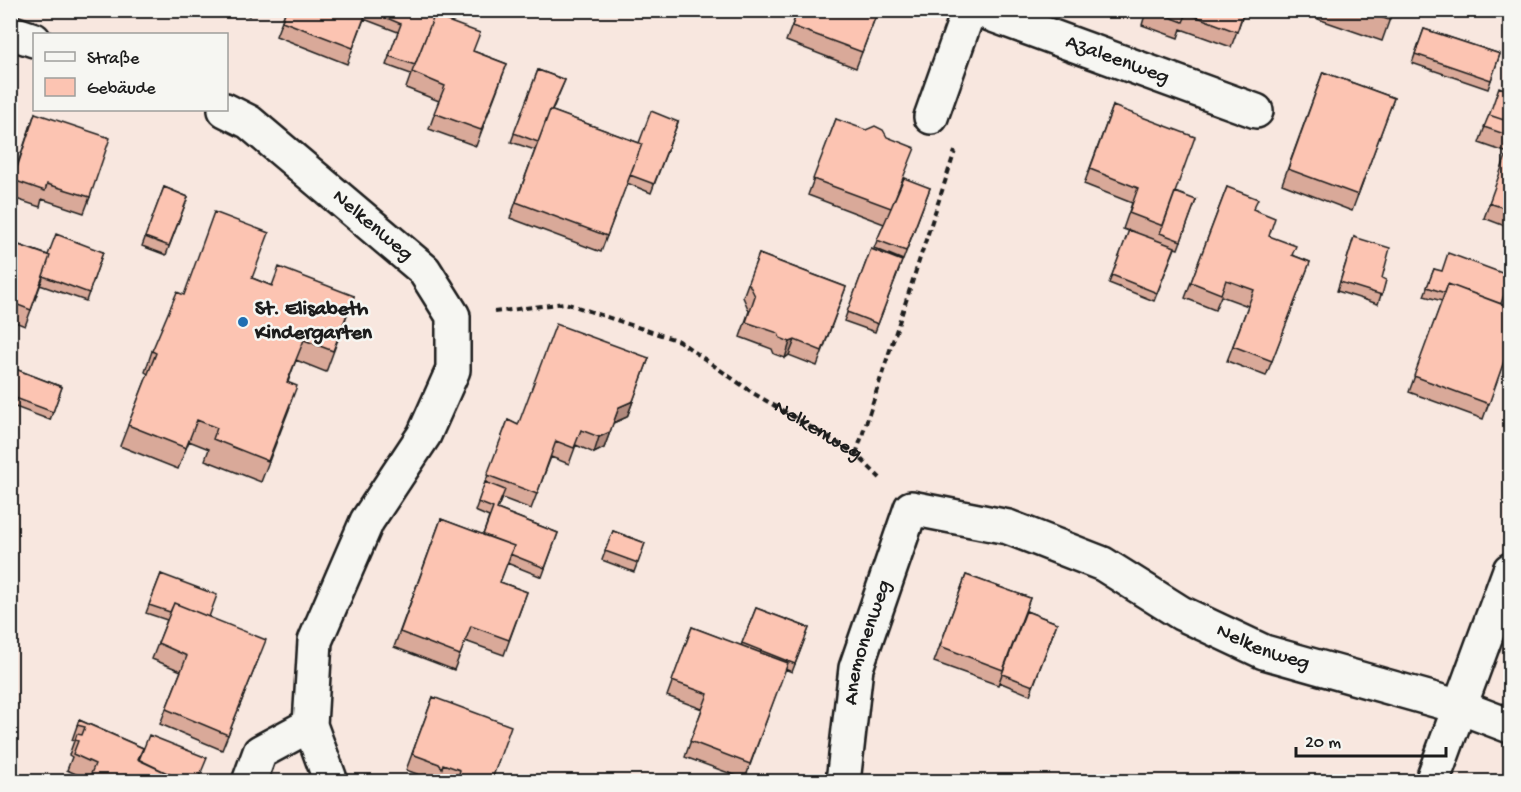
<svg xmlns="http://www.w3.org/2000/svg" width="1521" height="792" font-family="'Gochi Hand',sans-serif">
  <rect width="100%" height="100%" fill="#f8e7df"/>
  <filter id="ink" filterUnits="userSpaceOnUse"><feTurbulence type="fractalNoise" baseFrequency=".0167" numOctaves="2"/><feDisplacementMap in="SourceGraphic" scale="12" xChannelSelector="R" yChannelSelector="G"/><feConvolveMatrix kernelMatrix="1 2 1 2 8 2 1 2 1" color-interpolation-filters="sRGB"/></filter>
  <g filter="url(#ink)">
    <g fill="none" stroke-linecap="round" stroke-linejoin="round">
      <defs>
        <g id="street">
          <path id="s2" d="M979 10 1256 111"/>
          <path d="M10 32 34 40"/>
          <path id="s3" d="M225 110 249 122 424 270 453 316V370L424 435 367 521 315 641 310 725 331 782"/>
          <path d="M931 117 969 10"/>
          <path d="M249 782 260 752 310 725"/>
          <path id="s4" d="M843 782 856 668 911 508 1008 527 1103 564 1181 613 1264 652 1460 707 1510 726"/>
          <path d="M1432 782 1510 570"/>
        </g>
      </defs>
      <use href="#street" stroke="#1c1c1c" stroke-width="38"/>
      <g stroke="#1c1c1c" stroke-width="4" stroke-dasharray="6 4.5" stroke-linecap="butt">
        <path id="s1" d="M494 312 565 303 679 341 753 393 856 454 880 478"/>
        <path d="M856 454 955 151"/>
      </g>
      <use href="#street" stroke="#f6f6f2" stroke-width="33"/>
    </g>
    <path fill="#d9a999" stroke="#1c1c1c" stroke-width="1.5" d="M234 10H251L249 16Z
      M286 10H434L436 16 473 51 507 64 476 146 429 129 439 101 406 88 411 74 386 65 398 32 364 19 347 64 276 36Z
      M798 10H878L856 68 786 41Z
      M1133 10H1245L1231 47 1181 29 1178 38 1142 25 1145 15Z
      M1321 10H1393L1382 41 1318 19Z
      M1424 29 1500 54 1488 89 1412 63Z
      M538 70 565 80 552 111 639 143 678 122 651 193 627 183 632 169 601 252 510 218 535 150 511 142Z
      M1323 72 1394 98 1352 211 1282 184Z
      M1510 91V228L1484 218 1508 153 1479 143 1488 118Z
      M1113 106 1165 219 1196 200 1178 249 1175 248 1154 301 1109 283 1129 231 1123 229 1132 203 1084 184Z
      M35 113 90 197 84 213 42 199 40 207 10 197V186Z
      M836 119 902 181 930 188 903 260 874 248 884 224 808 195Z
      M164 187 188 197 166 255 142 246Z
      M1227 187 1254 210 1269 236 1292 255 1310 262 1266 376 1227 361 1248 306 1221 296 1215 310 1185 298Z
      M1354 237 1382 278 1386 280 1378 304 1337 291Z
      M10 242 48 255 103 252 86 301 40 285 43 278 25 326 10 320Z
      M871 249 902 261 875 332 844 321Z
      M759 254 846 287 817 366 789 355 785 358 774 354 772 349 740 337 749 311 743 297Z
      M1434 269 1501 304 1510 344 1483 419 1409 392 1442 301 1424 296Z
      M252 278 272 286 354 296 326 372 296 360 288 382 290 407 261 482 205 460 209 449 189 441 178 469 120 446 148 374 145 372 152 351 184 295Z
      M649 358 627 417 613 423 604 448 594 453 576 445 569 464 551 457 531 509 502 498 497 509 558 533 542 577 507 563 500 582 527 592 504 655 465 641 454 670 394 647 441 519 483 535 489 517 475 511 508 420 518 425Z
      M10 367 62 387 50 420 10 405Z
      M613 531 645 543 634 572 602 560Z
      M161 574 209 617 260 655 222 750 160 724 181 671 152 659 167 620 146 613Z
      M966 575 1030 598 998 685 934 662Z
      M756 608 809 628 792 672 785 669 745 779 685 757 702 709 667 696 692 627 741 646Z
      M1026 611 1057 623 1030 695 999 682Z
      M433 697 491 782H441L437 780V782H435L434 780 406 770Z
      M79 720 143 748 207 758 89 780 67 770 72 757 69 755 74 741 72 740Z"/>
    <path fill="#b0897d" stroke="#1c1c1c" stroke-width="1.5" d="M795 340 789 355 785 358 790 342Z
      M633 401 627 417 613 423 619 407Z
      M610 432 604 448 594 453 599 437Z"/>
    <path fill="#fcc4b2" stroke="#1c1c1c" stroke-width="1.5" d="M286 10H367L353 48 282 21Z
      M368 10H434L437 12 436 16H434L415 65 389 56 401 24Z
      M798 10H878L862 52 792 26Z
      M1151 10H1244L1237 32 1187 13 1183 22Z
      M1361 10H1393L1389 20Z
      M434 16 480 33 473 51 507 64 481 130 434 113 445 86 412 72Z
      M1424 29 1500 54 1491 80 1415 54Z
      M538 70 565 80 551 111 550 110 538 142 514 133Z
      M1323 72 1394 98 1358 195 1288 169Z
      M1499 87 1510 91V122L1489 115V116Z
      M1113 106 1195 137 1163 226 1129 213 1138 188 1090 169Z
      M550 110 642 144 607 236 516 202Z
      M651 111 678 122 654 184 630 175 642 144 639 143Z
      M35 113 110 138 90 197 47 184 45 191 13 180Z
      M1489 115 1510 122V136L1484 127Z
      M836 119 866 130 875 126 883 130 887 137 915 148 891 208 813 179Z
      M1510 145V210L1489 203Z
      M904 178 930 188 906 251 877 240 891 208Z
      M164 187 188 197 169 246 145 237Z
      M1227 187 1258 199 1253 209 1275 218 1269 236 1296 246 1292 255 1310 262 1272 361 1233 346 1254 290 1226 280 1221 294 1191 282Z
      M1175 192 1196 200 1181 241 1160 233Z
      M214 212 269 233 252 278 272 286 279 267 354 296 333 351 304 340 287 382 297 386 268 461 213 439 217 428 197 420 186 448 128 425 156 353 152 351 177 292 184 295Z
      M1129 230 1175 247 1157 293 1112 275Z
      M56 234 103 252 89 293 43 276 50 256 48 255Z
      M1354 237 1390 248 1382 278 1386 280 1382 295 1340 282Z
      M10 242 50 256 31 310 10 302Z
      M871 249 902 261 878 324 847 312Z
      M1448 253 1510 276 1501 304 1448 284 1445 293 1427 287 1434 269 1442 271Z
      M759 254 846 287 822 351 795 340 790 342 780 338 778 333 746 322 755 296 748 282Z
      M1448 284 1510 307V344L1489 404 1414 376Z
      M556 324 649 358 633 401 619 407 610 432 599 437 581 430 574 448 556 441 537 494 487 475 508 420 518 425Z
      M10 367 62 387 53 412 10 396Z
      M485 482 505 490 497 509 558 533 545 568 510 554 514 546 483 535 493 508 478 502Z
      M441 519 514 546 500 582 527 592 509 640 471 626 460 655 400 632Z
      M613 531 645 543 638 563 605 551Z
      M161 574 217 595 209 617 174 603 170 612 149 605Z
      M966 575 1030 598 1003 670 940 646Z
      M174 603 266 640 228 735 166 709 187 656 158 643Z
      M756 608 809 628 795 664 742 643Z
      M1026 611 1057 623 1033 686 1002 674Z
      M692 627 788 663 750 764 690 741 708 694 672 681Z
      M433 697 511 726 491 782H483L459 774 460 770 443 764 442 768 439 764 412 754Z
      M79 720 143 748 138 759 186 782 88 781 95 764 73 754 78 741 75 740 77 734 82 735 85 727 77 725Z
      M149 735 207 758 197 782H186L139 760Z"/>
  </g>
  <circle fill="#1f6fb2" stroke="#f6f6f2" stroke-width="2" cx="243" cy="322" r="6"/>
  <g text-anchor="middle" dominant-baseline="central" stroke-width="5" stroke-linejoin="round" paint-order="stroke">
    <g font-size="21" fill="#1c1c1c" stroke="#f6f6f2">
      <text stroke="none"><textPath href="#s2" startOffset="147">Azaleenweg</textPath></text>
      <text stroke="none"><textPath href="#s3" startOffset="188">Nelkenweg</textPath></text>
      <text stroke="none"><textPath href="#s1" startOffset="357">Nelkenweg</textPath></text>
      <text stroke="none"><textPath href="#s4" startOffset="142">Anemonenweg</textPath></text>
      <text stroke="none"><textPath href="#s4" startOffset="666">Nelkenweg</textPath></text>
    </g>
    <g font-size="21" font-weight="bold" fill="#1c1c1c" stroke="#f6f6f2" text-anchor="start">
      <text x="255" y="310">St. Elisabeth<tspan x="255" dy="24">Kindergarten</tspan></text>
    </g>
  </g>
  <rect width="1521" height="792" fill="none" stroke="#f6f6f2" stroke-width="36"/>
  <rect x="18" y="18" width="1485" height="756" fill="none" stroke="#1c1c1c" stroke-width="2" filter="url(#ink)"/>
  <rect x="33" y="33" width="195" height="78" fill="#f6f6f2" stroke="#9f9f9c" stroke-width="1.5"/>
  <rect x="45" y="52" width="30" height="9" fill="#f6f6f2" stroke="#9f9f9c" stroke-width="1.5"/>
  <text x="87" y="63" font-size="18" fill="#1c1c1c">Straße</text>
  <rect x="45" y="78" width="30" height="18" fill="#fcc4b2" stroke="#9f9f9c" stroke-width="1.5"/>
  <text x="87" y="93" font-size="18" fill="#1c1c1c">Gebäude</text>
  <path d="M1296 747v9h150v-9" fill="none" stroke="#1c1c1c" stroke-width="3"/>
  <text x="1305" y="747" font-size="18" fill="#1c1c1c" stroke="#f6f6f2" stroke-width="4.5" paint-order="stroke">20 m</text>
</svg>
